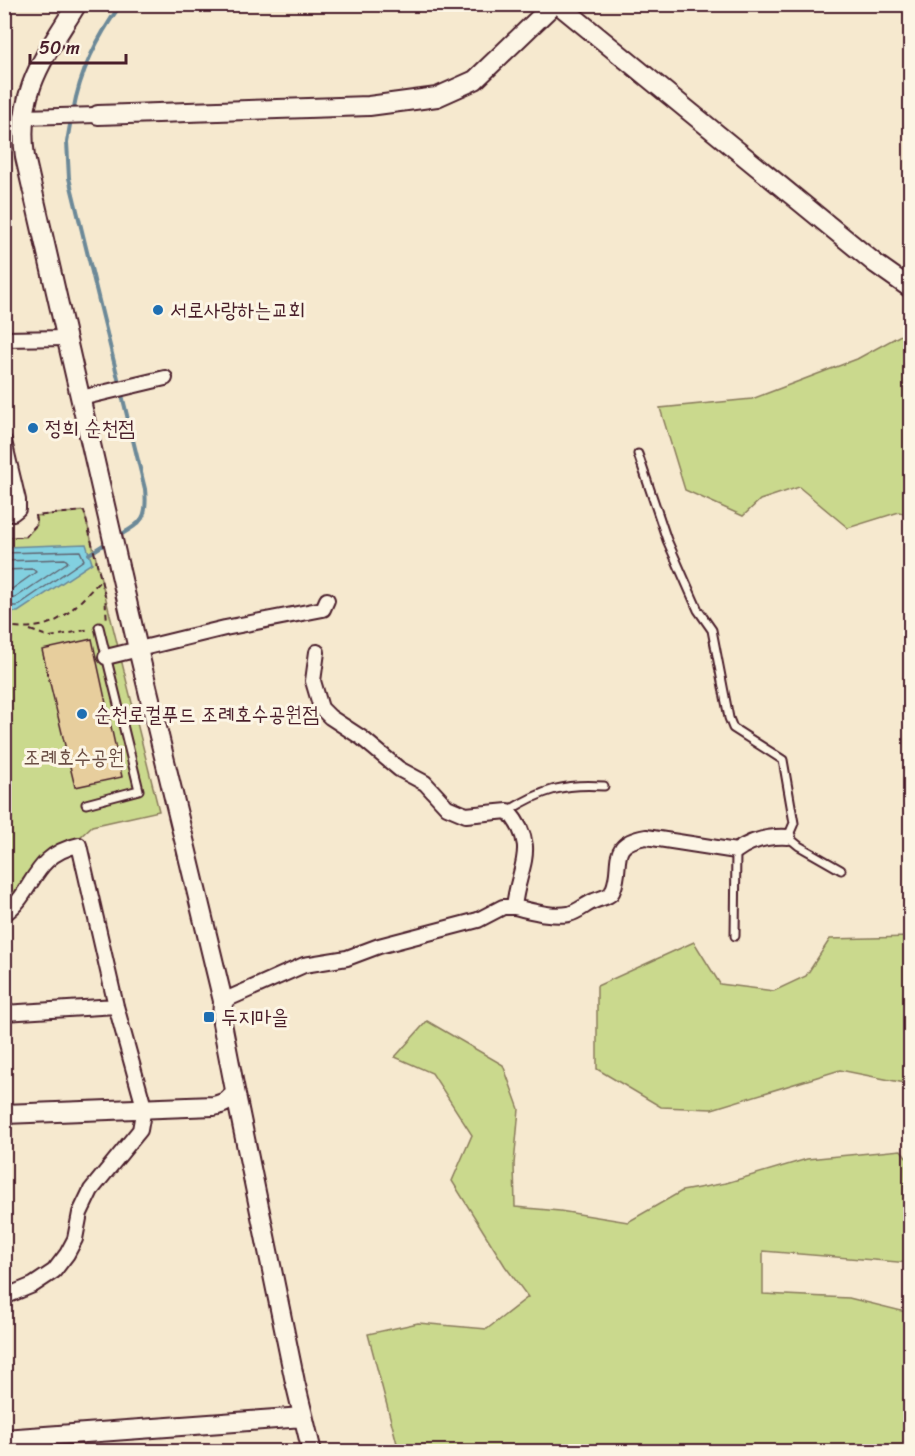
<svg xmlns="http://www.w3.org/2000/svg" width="915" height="1456" font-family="Sriracha,'Poor Story',sans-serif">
  <rect width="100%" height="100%" fill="#f6e9cf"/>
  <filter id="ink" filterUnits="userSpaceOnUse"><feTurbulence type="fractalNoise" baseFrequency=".0167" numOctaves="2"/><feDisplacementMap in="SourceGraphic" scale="12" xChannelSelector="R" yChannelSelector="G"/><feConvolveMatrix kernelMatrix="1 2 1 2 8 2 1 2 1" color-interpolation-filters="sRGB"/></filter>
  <g filter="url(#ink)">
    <path fill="#cad98d" stroke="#8a7c5c" stroke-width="1.5" d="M910 330V515L899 512 848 528 799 487 760 500 743 516 685 490 660 408 752 399 857 359Z
      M84 511 159 811 92 826 5 907V537H26L37 525 35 516Z
      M910 937V1084L840 1070 712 1109 661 1107 597 1069V986L694 942 720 984 774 991 806 976 830 939Z
      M427 1021 503 1065 519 1109 514 1164 515 1207 560 1211 628 1222 682 1191 726 1183 807 1159 901 1150 910 1162V1263L763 1251V1294L849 1298 910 1313V1451H399L368 1334 418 1323 487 1329 528 1297 505 1266 452 1181 472 1135 432 1073 395 1057Z"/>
    <path fill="#82d0e0" stroke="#6c8998" stroke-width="1.5" d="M86 544 92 563 18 612H5V547Z"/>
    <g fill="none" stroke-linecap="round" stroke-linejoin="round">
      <path stroke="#606673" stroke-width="1.5" d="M4 553 80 551 84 560 17 606H4
        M4 561 65 559 68 562 15 598 4 599
        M4 570 33 569 36 572 12 589 4 590"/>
      <path stroke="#6c8998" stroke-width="4" d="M73 112C80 71 97 38 121 4
        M71 119 67 142 69 178 145 489C148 520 142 522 117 537
        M89 554 108 542"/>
    </g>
    <path fill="#e7ce9d" stroke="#4a1f2b" stroke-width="1.5" d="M92 639 122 777 75 787 42 650Z"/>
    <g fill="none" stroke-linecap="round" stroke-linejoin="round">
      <defs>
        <path id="lane" d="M638 454 667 540 698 610 712 630 729 718 733 728 783 760 794 823 788 837 799 846 841 870
          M86 804 139 790 99 627
          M508 811C542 790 564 783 604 786
          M735 936 736 851"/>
        <path id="street" d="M22 117 98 115
          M4 339 67 338
          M81 398 165 378
          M4 441 18 500V509L13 513 4 514
          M106 657 225 628 323 609 327 600
          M514 907C532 911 551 917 569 914 578 912 586 904 594 901 601 898 611 897 613 890 624 864 606 844 646 837L736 851C751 840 770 836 788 837
          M4 914C35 893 31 855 79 845L116 1006 144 1107 140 1130 91 1190 80 1213 75 1239 67 1254 54 1271 33 1285 4 1297
          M223 1001 304 965 347 958 379 946 478 920 503 907H514C518 866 540 848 508 811L466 815 447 807 425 783 399 769 362 738 330 717 321 708 313 681 317 652
          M4 1013 116 1006"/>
        <path id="secondary" d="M558 4 876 264 910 288
          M98 115 369 106 437 97 475 80 554 4
          M235 1090 295 1382 312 1452
          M4 1114 214 1106C225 1103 231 1101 235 1090L222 1023 223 1001 138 649 25 157C16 91 44 58 77 4
          M4 1439 303 1417"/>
      </defs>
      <use href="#lane" stroke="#4a1f2b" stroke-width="11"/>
      <use href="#street" stroke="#4a1f2b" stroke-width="18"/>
      <use href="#secondary" stroke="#4a1f2b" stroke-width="22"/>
      <path stroke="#4a1f2b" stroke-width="2" stroke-dasharray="6 4.5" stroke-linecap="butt" d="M4 537H25L37 524 35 516 84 511 105 596 107 622
        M4 626C56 633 67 615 101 580
        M30 630 50 637 91 629"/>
      <use href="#lane" stroke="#fcf5e5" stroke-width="7"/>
      <use href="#street" stroke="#fcf5e5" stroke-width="14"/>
      <use href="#secondary" stroke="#fcf5e5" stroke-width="18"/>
    </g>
  </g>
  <g fill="#1f6fb2" stroke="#fcf5e5" stroke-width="2">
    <circle cx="158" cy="310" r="6"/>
    <circle cx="33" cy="428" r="6"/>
    <circle cx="82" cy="714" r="6"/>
    <rect x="203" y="1011" width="12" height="12" rx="3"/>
  </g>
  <g text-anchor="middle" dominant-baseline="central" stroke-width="6" stroke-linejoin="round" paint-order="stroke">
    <g font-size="21" fill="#4a1f2b" stroke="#fcf5e5" text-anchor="start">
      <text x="170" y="310">서로사랑하는교회</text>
      <text x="45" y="428">정희 순천점</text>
      <text x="94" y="714">순천로컬푸드 조례호수공원점</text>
      <text x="221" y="1017">두지마을</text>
    </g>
    <g font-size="21" fill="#6a4e44" stroke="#fcf5e5">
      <text x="74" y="757">조례호수공원</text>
    </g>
  </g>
  <rect width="915" height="1456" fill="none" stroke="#fcf5e5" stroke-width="24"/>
  <rect x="12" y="12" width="891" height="1432" fill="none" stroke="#4a1f2b" stroke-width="2" filter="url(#ink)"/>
  <path d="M30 54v9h96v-9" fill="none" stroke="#4a1f2b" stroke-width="3"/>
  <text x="39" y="54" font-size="18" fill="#4a1f2b" stroke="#fcf5e5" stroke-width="4.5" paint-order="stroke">50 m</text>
</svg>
